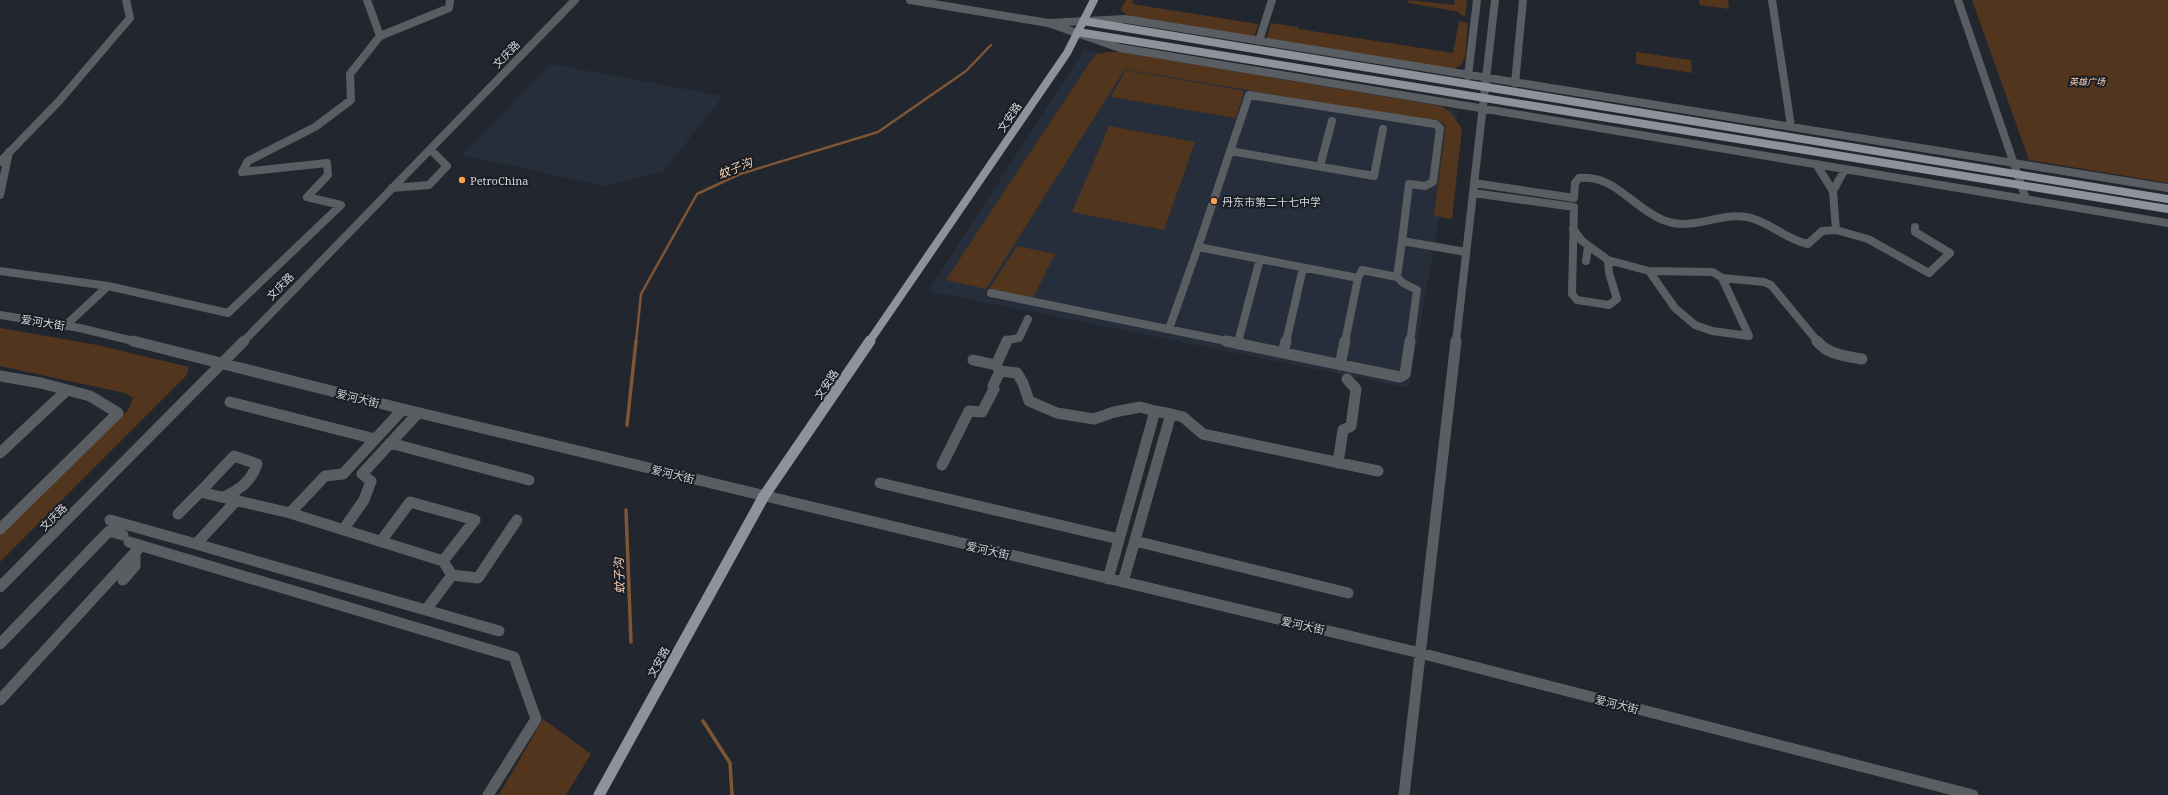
<svg xmlns="http://www.w3.org/2000/svg" width="2168" height="795" font-family="'Noto Serif','Noto Sans SC',serif">
  <rect width="100%" height="100%" fill="#22262e"/>
  <path fill="#272e3b" d="M1084 50 1458 111 1409 388 928 291Z
    M551 64 723 96 663 172 603 186 462 155Z"/>
  <path fill="#52351d" d="M1126 0H1133L1132 4 1258 24 1254 39 1132 18 1120 10Z
    M1409 0 1454 5 1455 0H1467L1465 16 1460 15 1459 12 1408 3Z
    M1699 0H1728L1729 9 1700 5Z
    M1972 0H2168V183L2029 160Z
    M1459 21 1468 23 1465 57 1461 65 1453 69 1266 40 1271 23 1298 27 1299 29 1453 53Z
    M1106 52H1120L1441 106 1451 113 1462 129 1452 219 1434 216 1446 124 1125 69 986 289 946 280 1092 59 1097 54Z
    M1636 52 1691 60 1692 73 1636 64Z
    M1126 70 1244 91 1236 118 1111 97Z
    M1109 126 1195 142 1164 230 1072 212Z
    M1017 246 1055 254 1033 298 989 289Z
    M0 328 97 345 189 367 186 376 0 562V535L128 410 133 398 125 393 0 366Z
    M543 719 591 754 566 795H499Z"/>
  <g fill="none" stroke-linecap="round" stroke-linejoin="round">
    <path stroke="#7e5636" stroke-width="2.5" d="M636 342 641 294 697 194 740 174 878 132 966 71 991 45"/>
    <path stroke="#7e5636" stroke-width="3.5" d="M627 425 636 341
      M626 510 631 642
      M703 721 730 763 732 795"/>
    <path stroke="#5a5d61" stroke-width="8" d="M910 0 1048 23
      M1772 0 1791 126
      M1958 0 2026 199
      M380 36 449 8 450 0
      M1259 41 1272 0
      M1468 76 1477 0
      M1515 83 1523 0
      M1230 151 1374 176 1383 129
      M0 162 60 100 130 18 126 0
      M1320 166 1332 121
      M1474 183 1574 198 1575 183 1579 178C1614 174 1633 208 1663 220 1693 232 1718 212 1747 217 1769 221 1786 240 1808 244L1822 231 1836 230 1833 191 1816 164
      M392 188 429 185 447 166 430 149
      M2168 188 1125 19 1048 23 1120 48 2168 223
      M1833 191 1845 169
      M1473 193 1574 207 1572 294 1577 300 1609 305 1617 299 1609 273 1608 260 1649 271 1675 308 1695 325 1712 331 1749 336 1722 278 1764 282 1771 285 1818 342
      M0 195 9 152
      M1573 229 1582 241 1608 260
      M1836 230 1868 239 1929 273 1950 253 1915 232V227
      M1586 261 1588 246
      M0 271 108 286
      M1649 271 1713 272 1722 278
      M1397 277 1402 241
      M991 293 1231 342
      M0 315 80 328 137 342
      M65 326 108 286 228 313 341 205 307 197 328 175 327 163 242 172 248 161 315 127 351 100 350 74 380 36 367 0
      M1169 329 1198 247
      M243 342 575 0
      M1007 342 1008 340 1019 338 1028 319
      M1238 342 1260 259
      M1286 342 1303 268
      M1345 342 1358 278
      M1410 342 1417 290 1403 283 1397 277 1362 270 1358 278 1198 247 1249 95 1435 124 1440 128 1433 182 1425 186 1409 184 1402 241 1466 252
      M1456 342 1495 0"/>
    <path stroke="#5a5d61" stroke-width="11" d="M133 341 403 409 1420 653 1973 795
      M1226 341 1400 377 1405 374 1410 341
      M1817 341C1828 355 1846 356 1862 359
      M1238 344 1239 341
      M1283 353 1286 341
      M973 360 996 365 1000 371 1017 373 1023 383 1029 401 1057 413 1094 419 1114 412 1140 407 1155 411
      M996 365 1007 341
      M1340 365 1345 341
      M0 376 41 383 90 396 118 413 0 529
      M230 402 375 439
      M390 443 529 480
      M0 453 67 390
      M1338 463 1343 430 1351 426 1356 389 1347 379
      M942 465 969 411 982 412 994 389 993 386 1000 371
      M880 483 1119 539
      M224 497C240 489 251 482 257 464L234 456 200 492 290 513 325 476 343 474 403 409
      M290 513 443 561 452 575 426 610
      M178 514 200 492
      M110 520 196 544 237 500
      M343 530 364 500 371 481 362 474 418 413
      M381 541 410 502 475 520 443 561
      M1135 541 1348 593
      M129 542 514 657 536 719 488 795
      M196 544 499 631
      M452 575 478 578 517 520
      M1108 579 1155 411 1171 414
      M123 580 135 566V552
      M1123 582 1171 414 1183 417 1203 434 1378 471
      M0 587 244 341
      M0 644 109 531 123 535
      M0 700 141 546
      M1404 795 1456 341"/>
    <path stroke="#8e929a" stroke-width="8" d="M1083 21 2168 199
      M1078 32 2168 209
      M869 342 1067 53 1094 0"/>
    <path stroke="#8e929a" stroke-width="11" d="M599 795 764 496 870 341"/>
  </g>
  <g fill="#fa9f4f" stroke="#191d24" stroke-width="1.5">
    <circle cx="462" cy="180" r="4"/>
    <circle cx="1214" cy="201" r="4"/>
  </g>
  <g text-anchor="middle" dominant-baseline="central" stroke-width="4" stroke-linejoin="round" paint-order="stroke">
    <g font-size="9" font-style="italic" fill="#fdd5b7" stroke="#191d24">
      <text x="2087" y="81">英雄广场</text>
    </g>
    <g font-size="11" fill="#d2d5da" stroke="#191d24">
      <text transform="translate(506 54) rotate(-46)">文庆路</text>
      <text transform="translate(1009 117) rotate(-56)">文安路</text>
      <text transform="translate(280 286) rotate(-46)">文庆路</text>
      <text transform="translate(43 322) rotate(9)">爱河大街</text>
      <text transform="translate(826 384) rotate(-56)">文安路</text>
      <text transform="translate(358 398) rotate(14)">爱河大街</text>
      <text transform="translate(673 474) rotate(14)">爱河大街</text>
      <text transform="translate(53 517) rotate(-45)">文庆路</text>
      <text transform="translate(988 550) rotate(13)">爱河大街</text>
      <text transform="translate(1303 625) rotate(13)">爱河大街</text>
      <text transform="translate(658 662) rotate(-61)">文安路</text>
      <text transform="translate(1617 704) rotate(14)">爱河大街</text>
    </g>
    <g font-size="11" fill="#d2d5da" stroke="#191d24" text-anchor="start">
      <text x="470" y="180">PetroChina</text>
      <text x="1222" y="201">丹东市第二十七中学</text>
    </g>
    <g font-size="12" font-style="italic" fill="#f9d2b4" stroke="#191d24">
      <text transform="translate(735 168) rotate(-22)">蚊子沟</text>
      <text transform="translate(619 576) rotate(-92)">蚊子沟</text>
    </g>
  </g>
</svg>
